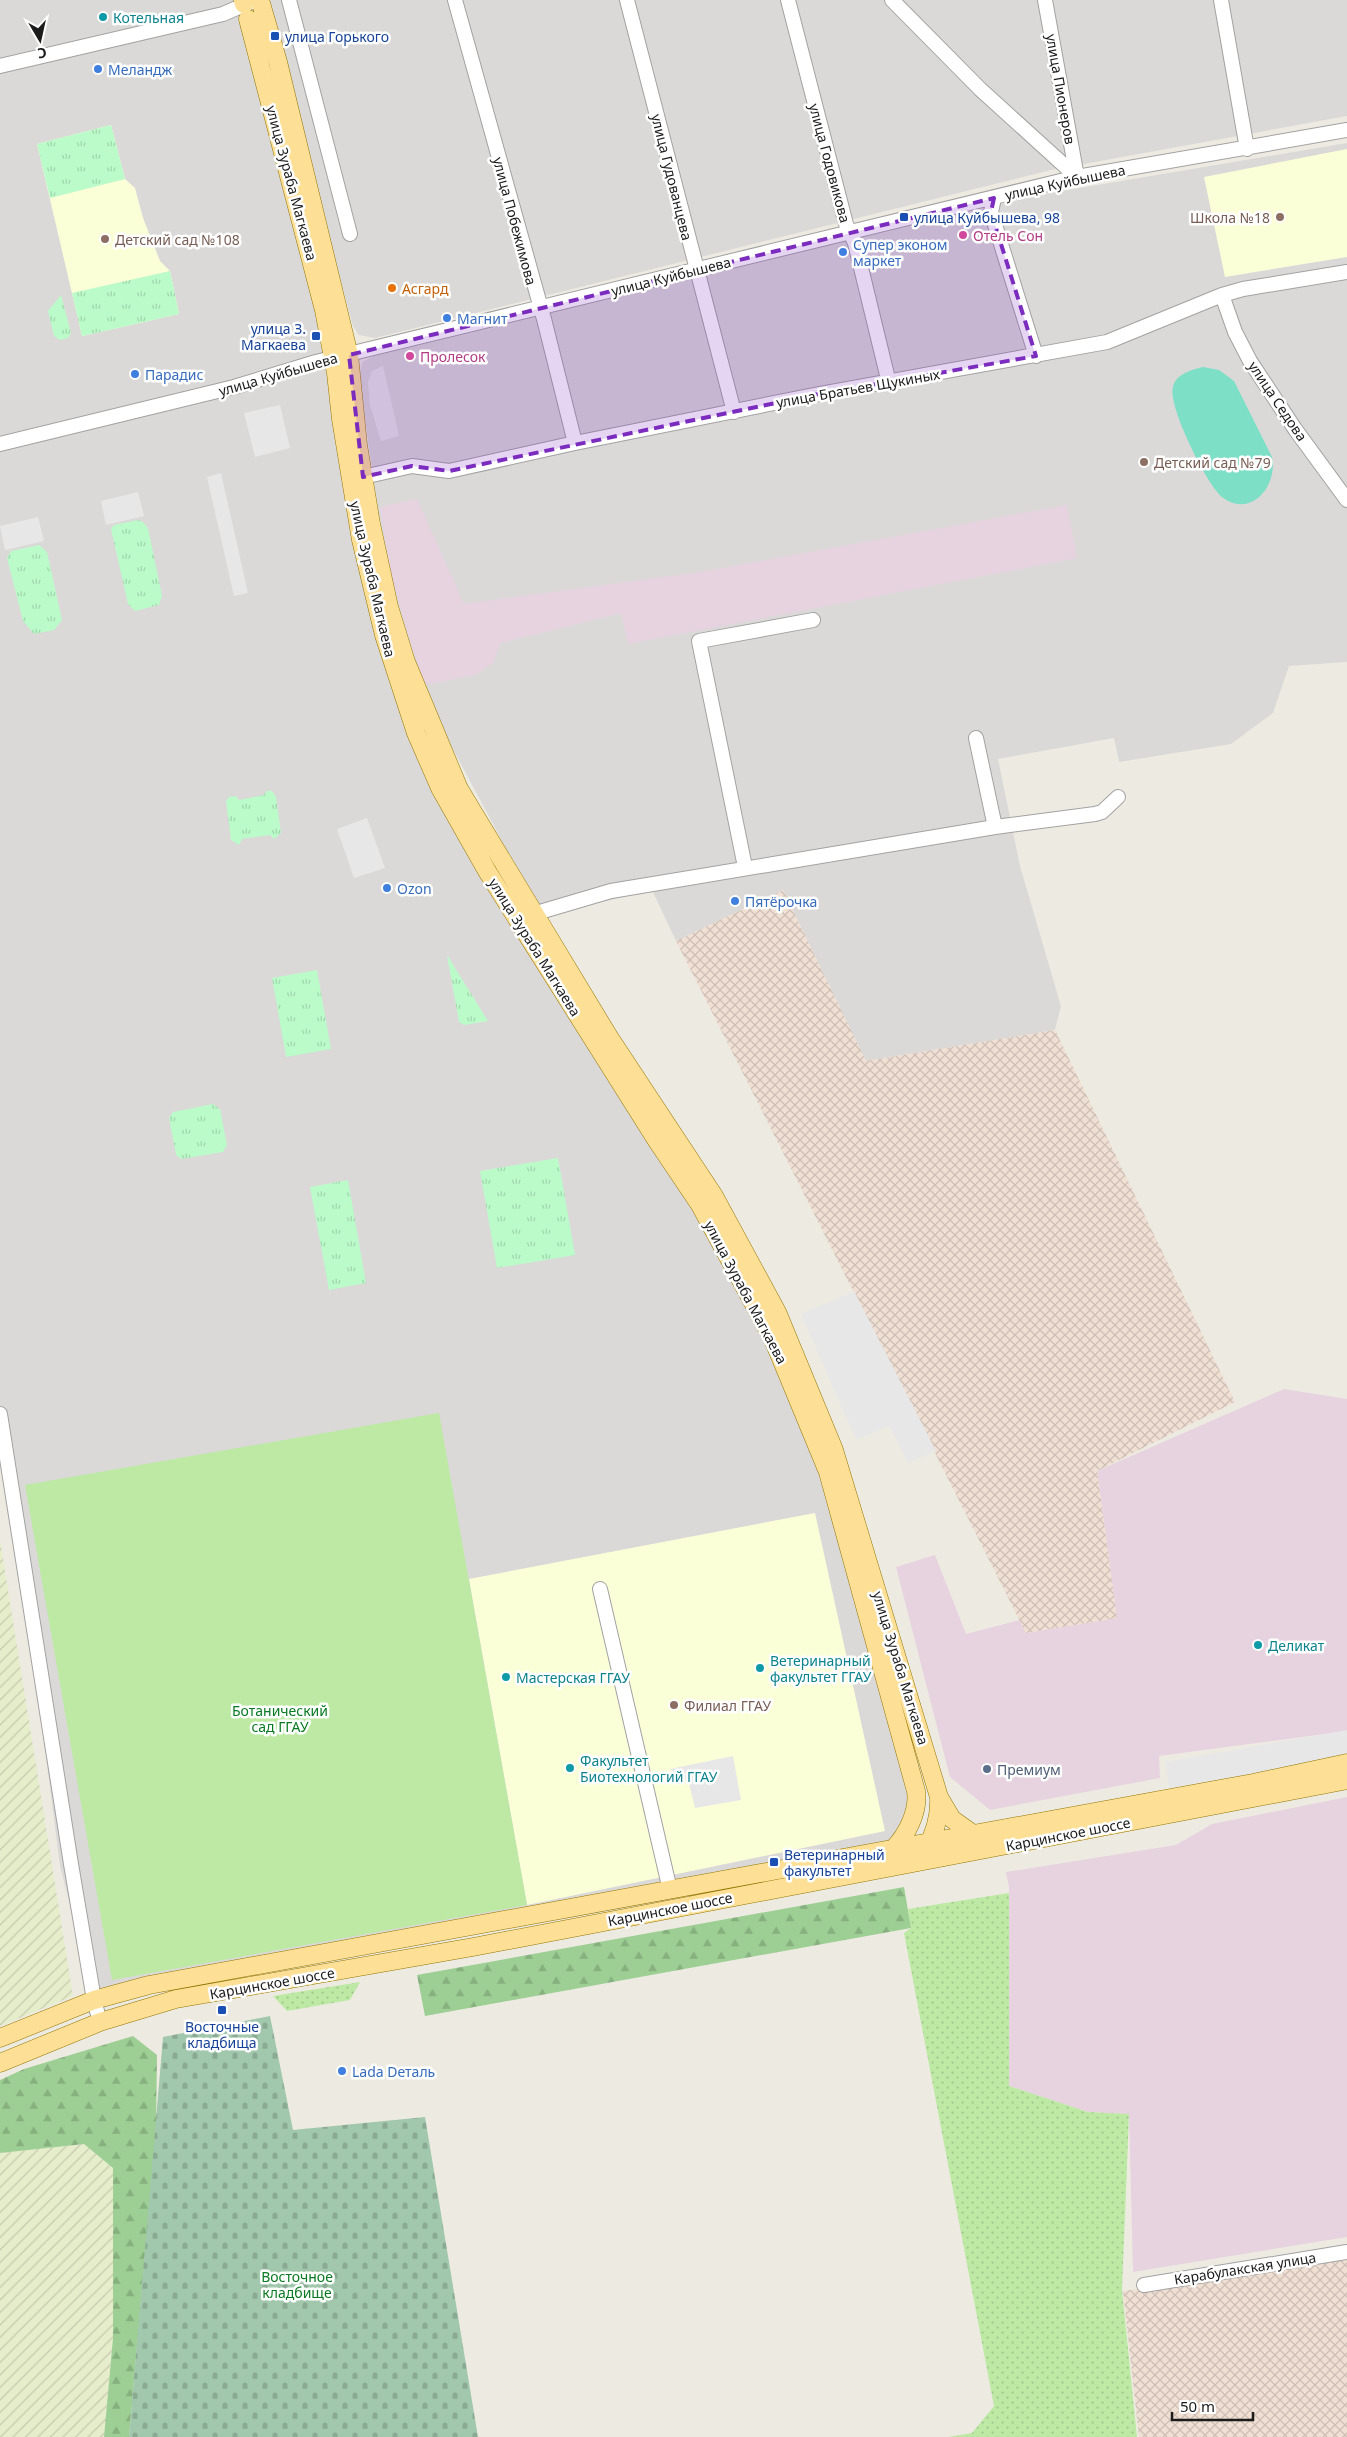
<svg xmlns="http://www.w3.org/2000/svg" width="1347" height="2437" font-family="'Noto Sans',sans-serif">
  <defs>
    <pattern id="military-cross-hatch" width="8" height="8" patternUnits="userSpaceOnUse" patternTransform="scale(1.25)"><rect width="8" height="8" fill="#f0dfd3"/><path d="M0 0l8 8M0 8l8-8" fill="none" stroke="#cdbfb5"/></pattern>
    <pattern id="farmland-furrows" width="10" height="10" patternUnits="userSpaceOnUse" patternTransform="scale(1.25)"><rect width="10" height="10" fill="#e6edcb"/><path d="M-1 1l2-2M0 10L10 0M9 11l2-2" fill="none" stroke="#c5cbae"/></pattern>
    <pattern id="grass-dots" width="8" height="8" patternUnits="userSpaceOnUse" patternTransform="scale(1.25)"><rect width="8" height="8" fill="#bde9a5"/><path d="M2 2h.1M6 6h.1" fill="none" stroke="#a2c78d" stroke-width="1.8" stroke-linecap="round"/></pattern>
    <pattern id="forest-firs" width="22" height="20" patternUnits="userSpaceOnUse" patternTransform="scale(1.25)"><rect width="22" height="20" fill="#9dce94"/><path d="M5 1l3.5 6h-7zM16 11l3.5 6h-7z" fill="#87b07f"/></pattern>
    <pattern id="cemetery-stones" width="16" height="16" patternUnits="userSpaceOnUse" patternTransform="scale(1.25)"><rect width="16" height="16" fill="#a1c7ac"/><path d="M2 7V4a2 2 0 0 1 4 0v3zM10 15v-3a2 2 0 0 1 4 0v3z" fill="#8aaa93"/></pattern>
    <pattern id="park-tufts" width="24" height="20" patternUnits="userSpaceOnUse" patternTransform="scale(1.25)"><rect width="24" height="20" fill="#bbfac9"/><path d="M3 7l-1-3M5 7V3M7 7l1-3M15 17l-1-3M17 17v-4M19 17l1-3" fill="none" stroke="#a0d6ac"/></pattern>
  </defs>
  <rect width="100%" height="100%" fill="#edebe1"/>
  <path fill="#dad9d8" d="M0 0H243L416 733 633 1102 793 1385 916 1791 901 1841 94 2000 60 1866 6 1445 0 1446Z
    M265 0H1347V116L1051 170 375 338 359 335 353 326Z
    M1347 143V662L1289 666 1273 713 1231 744 1119 762 1114 738 998 759 1020 866 1061 1006 1055 1030 866 1061 783 890 676 941 652 890 542 916 422 691 398 611 378 511 359 376 362 362 374 356 735 267 1044 194Z"/>
  <path fill="#e7d2e0" d="M417 499 464 604 701 572 1067 505 1077 558 628 644 621 613 500 643 493 663 475 675 423 685 391 577 380 507Z
    M1284 1389 1347 1399V1731L1159 1756 1160 1778 990 1810 950 1777 896 1567 935 1555 966 1634 1020 1620 1026 1633 1117 1618 1097 1471Z
    M1347 1797V2237L1133 2272 1129 2114 1088 2112 1009 2086V1887L1006 1872 1176 1845 1212 1824Z"/>
  <path fill="#faffd8" d="M111 125 125 179 135 188 143 218 160 261 170 271 179 314 82 336 37 144Z
    M1347 149V257L1225 277 1204 177Z
    M815 1513 885 1831 527 1905 469 1579Z"/>
  <path fill="url(#military-cross-hatch)" d="M783 890 866 1061 1055 1030 1235 1402 1097 1471 1117 1618 1026 1633 676 941Z
    M1347 2259V2437H1139L1123 2291Z"/>
  <path fill="url(#farmland-furrows)" d="M0 1540 73 1996 0 2026Z
    M84 2144 113 2168V2338L104 2437H0V2153Z"/>
  <path fill="url(#grass-dots)" d="M1009 1893V2086L1088 2112 1129 2114 1122 2290 1137 2437H948L972 2433 994 2406 904 1933 911 1928 908 1909Z
    M360 1982 350 2000 287 2011 273 1996Z"/>
  <path fill="url(#forest-firs)" d="M904 1887 911 1928 425 2016 417 1975Z
    M133 2036 157 2055 156 2130 129 2437H104L113 2338V2168L84 2144 0 2153V2080L24 2069Z"/>
  <path fill="url(#cemetery-stones)" d="M270 2016 293 2130 425 2117 478 2437H129L163 2037Z"/>
  <path fill="url(#park-tufts)" d="M111 125 125 179 50 198 37 144Z
    M170 271 179 314 82 336 72 293Z
    M61 295 71 333 68 338 60 340 54 336 48 311Z
    M138 520 143 522 148 528 162 596 159 605 135 611 128 604 111 529 114 525Z
    M39 545 47 552 62 620 54 630 34 634 23 621 7 558 11 551Z
    M266 791H272L276 797 281 833 274 839 270 835 242 839 239 845 231 840 226 801 229 797 236 796 239 800 264 795Z
    M447 955 488 1021 464 1025 459 1022Z
    M317 970 331 1049 286 1057 272 978Z
    M213 1104 220 1109 227 1145 223 1152 181 1159 176 1155 169 1118 173 1112Z
    M558 1158 575 1255 497 1268 480 1171Z
    M348 1180 366 1283 329 1290 310 1187Z"/>
  <path fill="#bde9a5" d="M439 1413 527 1905 112 1980 25 1485Z"/>
  <path fill="#7cdfc6" d="M1203 367 1219 370 1234 381 1272 457C1278 487 1250 519 1222 497 1207 485 1167 405 1173 387 1176 374 1191 370 1203 367Z"/>
  <path fill="#e7e7e7" d="M383 366 399 436 381 441 370 405 368 382 372 371Z
    M280 405 290 448 255 457 244 413Z
    M221 473 248 593 234 596 207 477Z
    M138 492 144 516 106 525 101 501Z
    M38 517 44 541 5 550 0 526Z
    M367 818 385 868 354 878 337 829Z
    M854 1291 936 1451 908 1463 889 1426 856 1440 801 1314Z
    M1347 1730V1757L1169 1788 1165 1762Z
    M733 1756 741 1800 695 1808 689 1783 670 1769Z"/>
  <g fill="none" stroke-linecap="round" stroke-linejoin="round">
    <defs>
      <path id="minor" d="M289 0 350 234
        M455 0 544 319 575 443
        M627 0 734 412
        M788 0 846 224 855 243 889 383
        M892 0 980 89 1077 177
        M1045 0 1077 177
        M1221 0 1247 149
        M0 66 223 14 253 1
        M994 198 991 212 1036 356
        M1222 295 1235 332 1250 361 1295 429 1347 500
        M0 444 234 387 316 362 1077 177 1347 130
        M363 477 412 466 449 471 575 443 819 394 1107 342 1222 295 1243 289 1347 272
        M995 827 1095 814 1102 812 1118 797
        M745 867 699 641 813 620
        M533 914 611 891 995 827 976 738
        M0 1414 71 1864 94 2000 100 2022
        M600 1589 670 1890
        M1144 2285 1347 2252"/>
      <path id="major" d="M243 0 244 4
        M260 0 278 62 349 355 358 445 371 524 389 607 406 662 459 789 609 1037 714 1196 777 1312 834 1450 939 1797 952 1819 973 1834
        M248 19 324 310 336 373 341 419 361 540 384 635 416 733 440 788 487 871 657 1141 700 1205 773 1339 828 1472 916 1791C919 1811 907 1835 893 1849
        M926 1849C935 1833 940 1816 939 1797
        M0 2038 94 2000 149 1985 1253 1783 1347 1763
        M0 2063 100 2022 176 1999 473 1947 1347 1780"/>
    </defs>
    <use href="#minor" stroke="#a2a2a2" stroke-width="16"/>
    <use href="#major" stroke="#937600" stroke-width="19"/>
    <use href="#minor" stroke="#fff" stroke-width="14"/>
    <use href="#major" stroke="#fddf96" stroke-width="18"/>
  </g>
  <path fill="#7b2cbf" fill-opacity="0.2" stroke="#7b2cbf" stroke-width="4" stroke-dasharray="10 6" stroke-linejoin="round" d="M994 198 991 212 1036 356 819 394 449 471 412 466 363 477 349 355Z"/>
  <g fill="#0f9aa8" stroke="#fff" stroke-width="2">
    <circle cx="103" cy="17" r="5"/>
    <circle cx="1258" cy="1645" r="5"/>
    <circle cx="760" cy="1668" r="5"/>
    <circle cx="506" cy="1677" r="5"/>
    <circle cx="570" cy="1768" r="5"/>
  </g>
  <g fill="#1a4fb4" stroke="#fff" stroke-width="2">
    <rect x="270" y="31" width="10" height="10" rx="2.5"/>
    <rect x="899" y="212" width="10" height="10" rx="2.5"/>
    <rect x="311" y="331" width="10" height="10" rx="2.5"/>
    <rect x="769" y="1857" width="10" height="10" rx="2.5"/>
    <rect x="217" y="2005" width="10" height="10" rx="2.5"/>
  </g>
  <g fill="#3f7fe0" stroke="#fff" stroke-width="2">
    <circle cx="98" cy="69" r="5"/>
    <circle cx="843" cy="252" r="5"/>
    <circle cx="447" cy="318" r="5"/>
    <circle cx="135" cy="374" r="5"/>
    <circle cx="387" cy="888" r="5"/>
    <circle cx="735" cy="901" r="5"/>
    <circle cx="342" cy="2071" r="5"/>
  </g>
  <g fill="#8d6e63" stroke="#fff" stroke-width="2">
    <circle cx="1280" cy="217" r="5"/>
    <circle cx="105" cy="239" r="5"/>
    <circle cx="1144" cy="462" r="5"/>
    <circle cx="674" cy="1705" r="5"/>
  </g>
  <g fill="#d1479c" stroke="#fff" stroke-width="2">
    <circle cx="963" cy="235" r="5"/>
    <circle cx="410" cy="356" r="5"/>
  </g>
  <circle fill="#e8710a" stroke="#fff" stroke-width="2" cx="392" cy="288" r="5"/>
  <circle fill="#5c6f8a" stroke="#fff" stroke-width="2" cx="987" cy="1769" r="5"/>
  <g text-anchor="middle" dominant-baseline="central" stroke-width="5" stroke-linejoin="round" paint-order="stroke">
    <g font-size="14" fill="#0d838f" stroke="#fff" text-anchor="start">
      <text x="113" y="17">Котельная</text>
      <text x="1268" y="1645">Деликат</text>
      <text x="770" y="1660">Ветеринарный<tspan x="770" dy="16">факультет ГГАУ</tspan></text>
      <text x="516" y="1677">Мастерская ГГАУ</text>
      <text x="580" y="1760">Факультет<tspan x="580" dy="16">Биотехнологий ГГАУ</tspan></text>
    </g>
    <g font-size="14" fill="#164399" stroke="#fff" text-anchor="start">
      <text x="285" y="36">улица Горького</text>
      <text x="914" y="217">улица Куйбышева, 98</text>
      <text x="306" y="328" text-anchor="end">улица З.<tspan x="306" dy="16">Магкаева</tspan></text>
      <text x="784" y="1854">Ветеринарный<tspan x="784" dy="16">факультет</tspan></text>
      <text x="222" y="2026" text-anchor="middle">Восточные<tspan x="222" dy="16">кладбища</tspan></text>
    </g>
    <g font-size="14" fill="#366cbe" stroke="#fff" text-anchor="start">
      <text x="108" y="69">Меландж</text>
      <text x="853" y="244">Супер эконом<tspan x="853" dy="16">маркет</tspan></text>
      <text x="457" y="318">Магнит</text>
      <text x="145" y="374">Парадис</text>
      <text x="397" y="888">Ozon</text>
      <text x="745" y="901">Пятёрочка</text>
      <text x="352" y="2071">Lada Dеталь</text>
    </g>
    <g font-size="14" fill="#1b1b1b" stroke="#fff">
      <text transform="translate(1061 89) rotate(80)">улица Пионеров</text>
      <text transform="translate(830 163) rotate(75)">улица Годовикова</text>
      <text transform="translate(672 177) rotate(76)">улица Гудованцева</text>
      <text transform="translate(1065 182) rotate(-12)">улица Куйбышева</text>
      <text transform="translate(292 183) rotate(75)">улица Зураба Магкаева</text>
      <text transform="translate(515 221) rotate(75)">улица Побежимова</text>
      <text transform="translate(671 276) rotate(-14)">улица Куйбышева</text>
      <text transform="translate(278 374) rotate(-16)">улица Куйбышева</text>
      <text transform="translate(858 388) rotate(-10)">улица Братьев Щукиных</text>
      <text transform="translate(1278 401) rotate(56)">улица Седова</text>
      <text transform="translate(373 579) rotate(77)">улица Зураба Магкаева</text>
      <text transform="translate(535 947) rotate(58)">улица Зураба Магкаева</text>
      <text transform="translate(746 1292) rotate(62)">улица Зураба Магкаева</text>
      <text transform="translate(901 1668) rotate(73)">улица Зураба Магкаева</text>
      <text transform="translate(1068 1834) rotate(-11)">Карцинское шоссе</text>
      <text transform="translate(670 1909) rotate(-11)">Карцинское шоссе</text>
      <text transform="translate(272 1983) rotate(-10)">Карцинское шоссе</text>
      <text transform="translate(1245 2268) rotate(-9)">Карабулакская улица</text>
    </g>
    <g font-size="14" fill="#785e54" stroke="#fff" text-anchor="start">
      <text x="1270" y="217" text-anchor="end">Школа №18</text>
      <text x="115" y="239">Детский сад №108</text>
      <text x="1154" y="462">Детский сад №79</text>
      <text x="684" y="1705">Филиал ГГАУ</text>
    </g>
    <g font-size="14" fill="#b23c85" stroke="#fff" text-anchor="start">
      <text x="973" y="235">Отель Сон</text>
      <text x="420" y="356">Пролесок</text>
    </g>
    <g font-size="14" fill="#c56008" stroke="#fff" text-anchor="start">
      <text x="402" y="288">Асгард</text>
    </g>
    <g font-size="14" fill="#097a22" stroke="#fff">
      <text x="280" y="1710">Ботанический<tspan x="280" dy="16">сад ГГАУ</tspan></text>
      <text x="297" y="2276">Восточное<tspan x="297" dy="16">кладбище</tspan></text>
    </g>
    <g font-size="14" fill="#4e5e75" stroke="#fff" text-anchor="start">
      <text x="997" y="1769">Премиум</text>
    </g>
  </g>
  <g transform="translate(40 40) rotate(171)" stroke="#ffffff" stroke-width="4" paint-order="stroke">
  <path d="M0-4L9 19L0 12L-9 19Z" fill="#1b1b1b"/>
  <text y="-8" font-size="14" font-weight="bold" text-anchor="middle" fill="#1b1b1b">С</text>
  </g>
  <path d="M1172 2412v8h81v-8" fill="none" stroke="#1b1b1b" stroke-width="2.5"/>
  <text x="1180" y="2412" font-size="15" fill="#1b1b1b" stroke="#ffffff" stroke-width="4" paint-order="stroke">50 m</text>
</svg>
